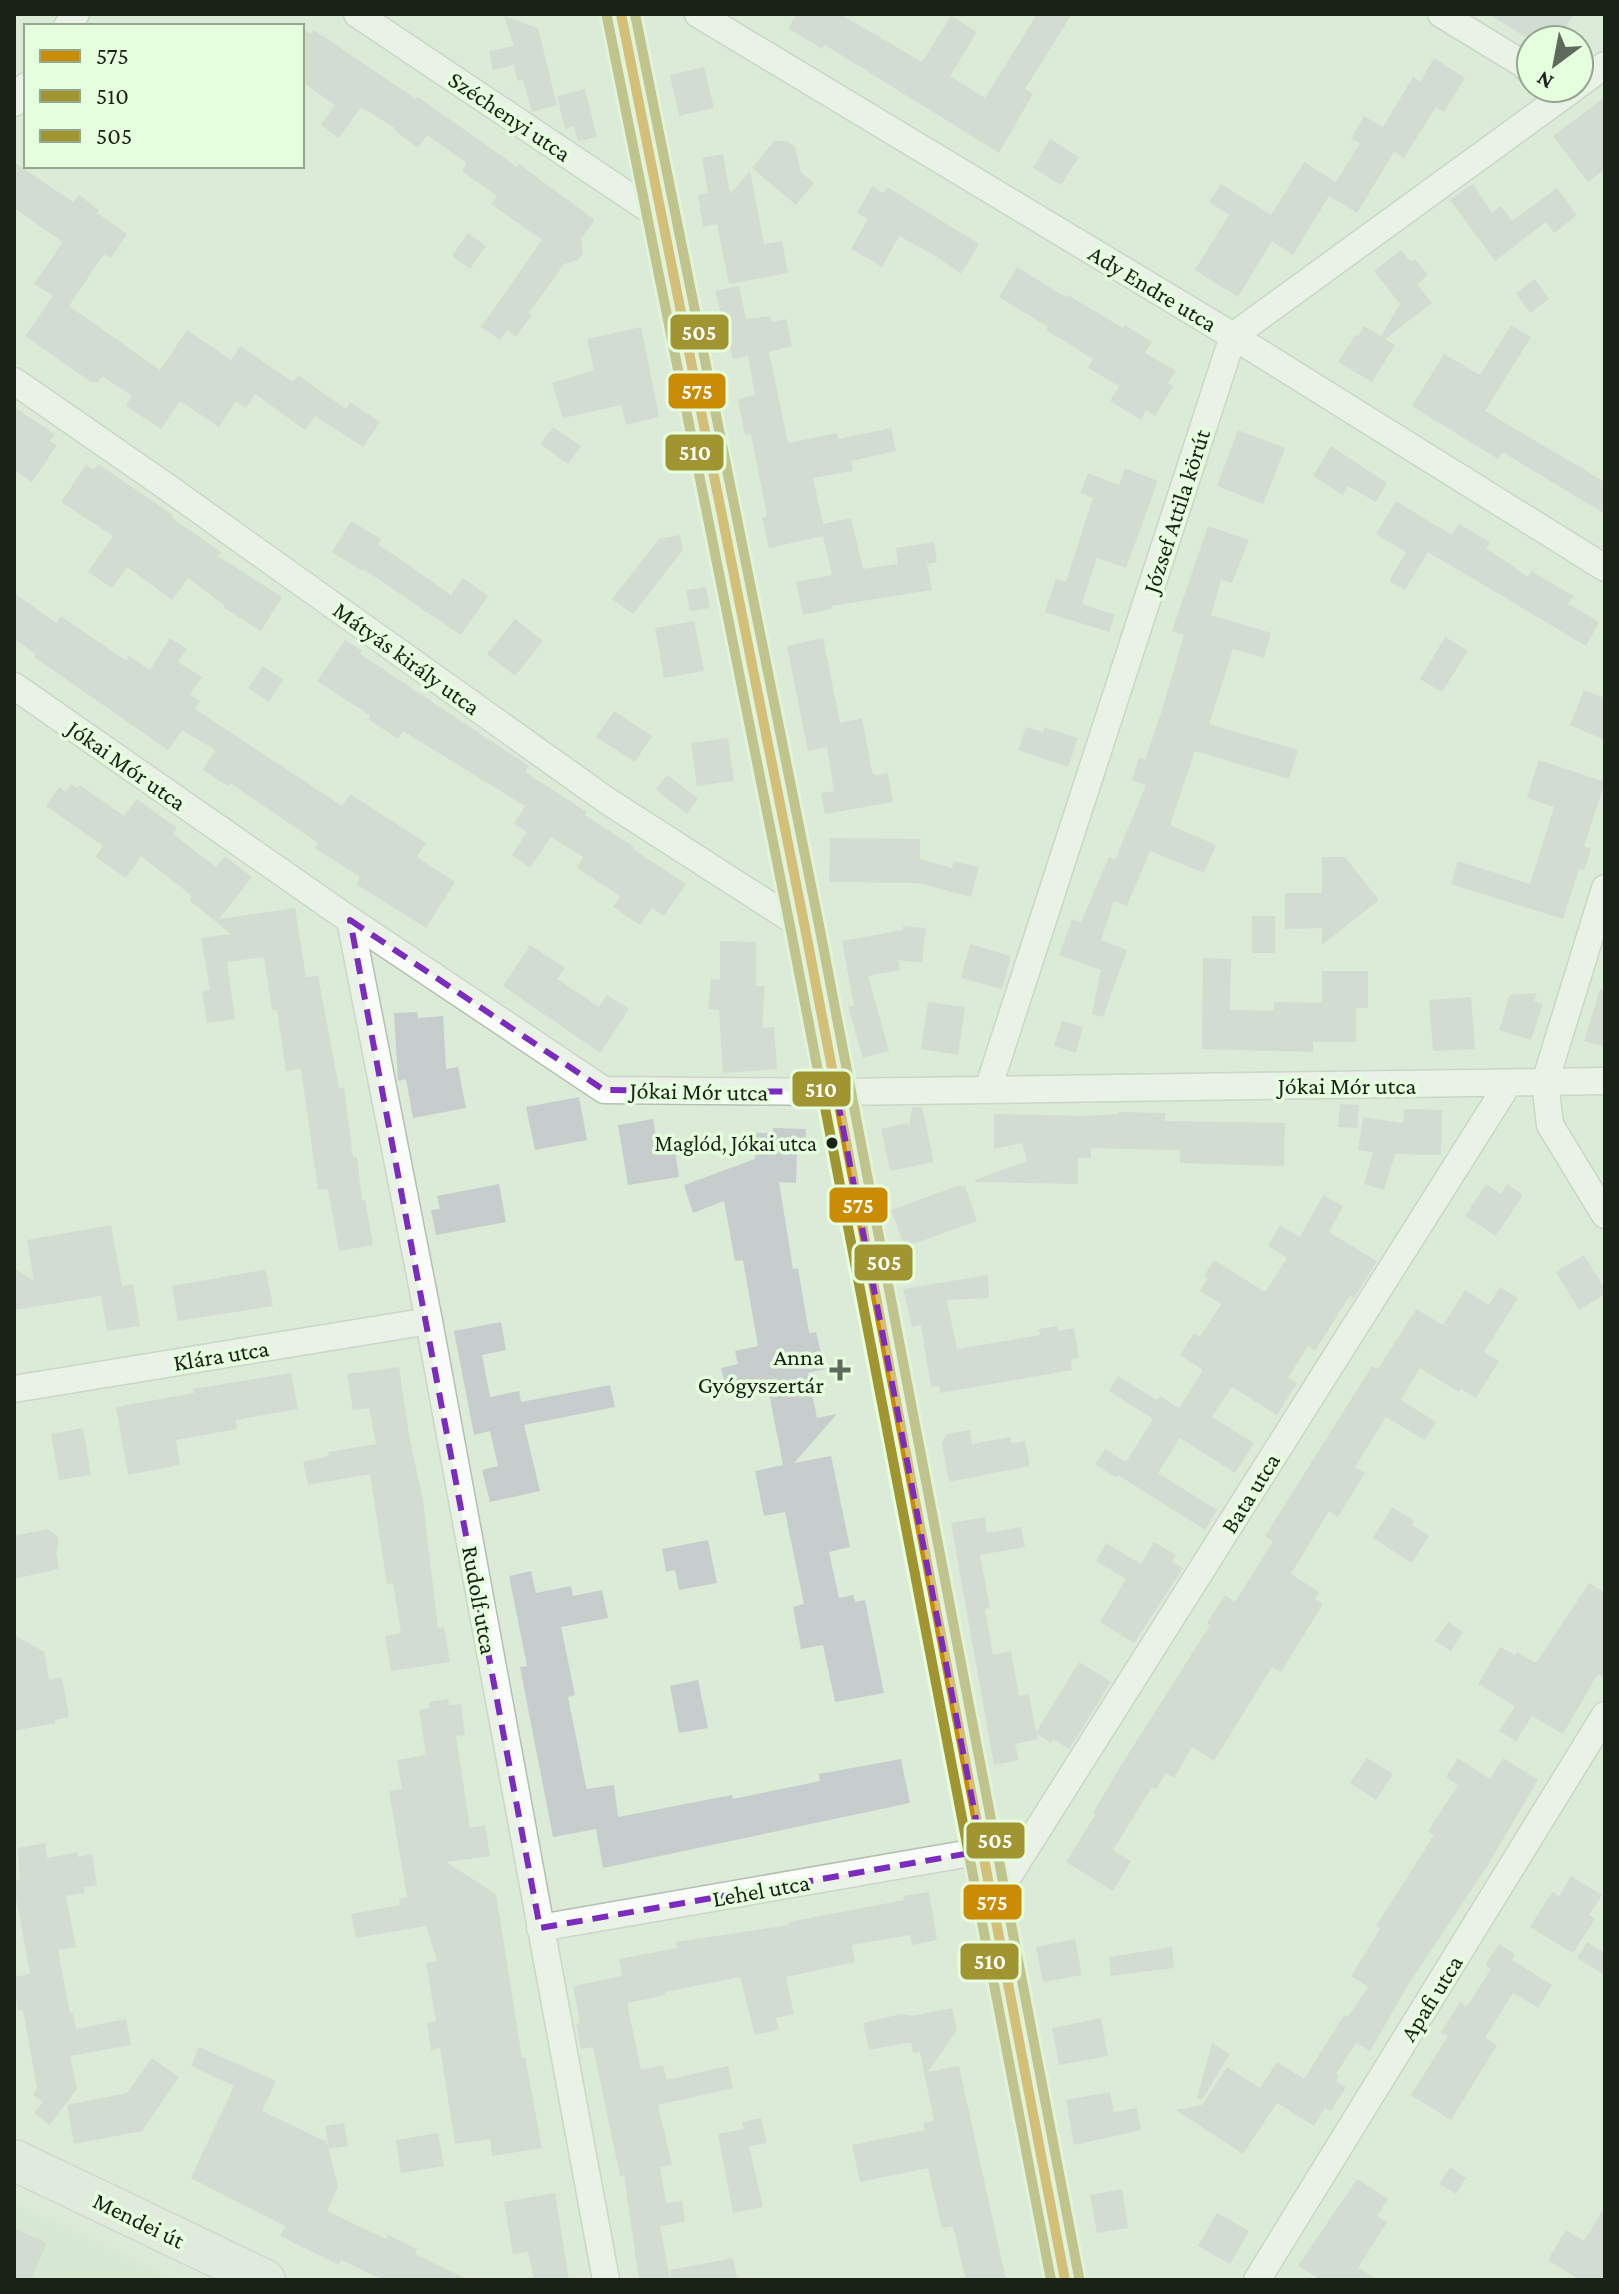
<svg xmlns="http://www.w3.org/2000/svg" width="1619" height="2294" font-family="'Crimson Pro',serif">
  <rect width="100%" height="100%" fill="#dcead8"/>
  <path fill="#d3e9cc" d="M14 2201 175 2280H14Z"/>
  <path fill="#c7cdcc" d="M797 14H840L922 62 951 16 977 32 950 76 985 98 1037 14H1072L1025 89 1033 94 999 153 825 45 822 49 788 28Z
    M1489 14H1574L1558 40H1530Z
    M504 16 538 28 557 105 532 112 523 80 518 81 514 65 493 70 489 51 514 46Z
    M302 28 311 34 314 30 416 99 418 97 517 167 519 164 595 220 581 239 583 253 578 260 564 264 529 313 532 315 516 337 507 330 500 340 481 327 542 240 491 204 497 196 462 171 467 163 427 135 418 148 394 130 395 128 361 107 339 138 321 125 335 105 302 82Z
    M1434 58 1465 78 1444 112 1436 107 1404 158 1394 152 1357 213 1329 196 1293 255 1272 241 1238 297 1195 270 1229 215 1209 202 1221 184 1271 215 1304 162 1336 182 1360 143 1351 138 1364 116 1383 127 1413 77 1420 82Z
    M704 67 714 108 679 116 670 75Z
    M585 89 597 137 578 141 574 126 565 129 557 96Z
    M1605 97V169L1588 182 1553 136Z
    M1050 139 1079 157 1061 185 1033 168Z
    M774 141H787L795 147 801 172 814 183 796 205 752 168Z
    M723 154 730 194 750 171 764 244 782 241 788 273 729 284 717 224 703 227 698 195 708 193 702 158Z
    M14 162 73 202 79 195 99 210 97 213 127 234 111 258 104 254 69 306 160 370 187 330 231 360 240 346 293 382 298 375 346 409 350 402 380 422 363 447 315 416 305 430 255 394 246 408 236 401 219 427 180 401 161 429 126 406 132 396 102 376 98 382H91L25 336 53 296 34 284 63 242 14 208Z
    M1473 184 1492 213 1501 206 1512 221 1557 188 1577 215 1554 233 1546 222 1495 261 1450 200Z
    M872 186 883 193 887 187 979 244 961 274 934 255 899 236 882 267 851 249 868 219 857 213Z
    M468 233 486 246 470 269 452 256Z
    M1401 250 1411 262 1415 259 1428 275 1417 284 1432 303 1385 339 1395 345 1372 382 1338 362 1355 335 1358 336 1364 326 1381 336 1400 304 1374 271Z
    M1017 267 1066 297 1068 295 1123 328 1125 325 1152 342 1145 353 1176 371 1168 383 1173 386 1155 416 1146 410 1141 420 1110 401 1119 386 1088 368 1093 359 1046 330 1048 327 999 297Z
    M1535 279 1549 299 1530 313 1516 293Z
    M739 286 746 319 770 316 772 322 786 319 792 346 769 352 788 443 837 433 838 439 891 428 896 451 851 461 853 471 813 478 823 524 851 518 863 569 898 564 896 548 934 542 937 562 927 564 932 590 831 606 832 609 803 615 796 582 832 575 823 536 769 548 762 518 767 516 751 434 745 435 738 399 755 395 748 356 733 359 715 291Z
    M1511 325 1531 337 1485 411 1605 482V514L1502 452 1498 459 1412 406 1444 354 1480 375Z
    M641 327 659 417 626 425 621 405 563 418 552 383 594 370 587 339Z
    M14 407 55 434 50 441 57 445 32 482 14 470Z
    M553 427 581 446 568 464 540 444Z
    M1238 430 1285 448 1263 504 1217 486Z
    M1331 446 1387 483 1376 502 1348 486 1343 495 1313 476Z
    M98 464 173 515 172 518 221 552 218 556 282 597 261 631 224 608 225 606 188 578 172 600 127 567 112 588 88 572 113 536 61 502 86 465 94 470Z
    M1125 468 1158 481 1126 568 1097 558 1082 604 1115 615 1109 632 1045 612 1056 579 1066 582 1093 498 1080 493 1088 473 1119 485Z
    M1396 501 1452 535 1459 524 1490 542 1486 548 1528 577 1531 571 1574 596 1568 604 1599 622 1586 646 1428 552 1405 590 1389 581 1406 552 1376 534Z
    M351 521 381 539 378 544 451 595 463 578 488 596 461 635 363 569 362 571 332 552Z
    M1208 526 1249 540 1232 583 1221 580 1211 615 1271 633 1264 658 1233 649 1209 724 1298 750 1289 779 1195 751 1170 825 1216 845 1204 873 1150 851 1127 906 1114 901 1101 940 1127 950 1103 1017 1092 1014 1101 970 1059 955 1072 919 1081 922 1109 857 1115 860 1146 785 1132 780 1139 757 1145 760 1162 710 1184 635 1172 631Z
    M680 535 683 550 633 614 612 599 659 539Z
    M706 587 710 608 690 611 686 590Z
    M14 593 56 623 61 616 126 661 129 656 150 670 170 638 187 649 178 662 202 677 190 695 200 701 195 709 342 806 350 794 426 843 417 857 455 882 426 928 356 884 360 877 315 848 318 843 230 783 228 786 203 770 215 750 182 730 168 750 34 657 36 654 14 639Z
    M515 619 543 641 515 676 487 654Z
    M694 621 704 671 664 678 655 628Z
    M1445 637 1468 651 1442 692 1420 679Z
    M823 638 840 723 862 718 872 772 875 775 888 773 893 802 825 814 821 793 834 791 827 747 808 751 787 646Z
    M345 640 362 651 360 654 529 766 525 772 587 812 585 815 634 847 633 849 686 884 664 916 652 908 640 925 613 907 620 896 577 868 583 857 551 837 530 868 512 855 527 832 514 824 525 806 403 731 398 739 368 719 371 716 317 681Z
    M263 666 283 680 269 702 248 688Z
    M1584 690 1605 698V740L1570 725Z
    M614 711 652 736 635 762 596 737Z
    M1026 727 1043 732 1044 727 1078 738 1068 767 1018 750Z
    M728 738 734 781 697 786 691 743Z
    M1539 760 1605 782 1584 846 1591 849 1584 870 1579 869 1563 919 1451 884 1458 861 1530 884 1554 807 1527 798Z
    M667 775 698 798 687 814 656 790Z
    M71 784 77 788 80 785 124 816 137 799 177 828 173 834 216 867 225 856 252 877 219 919 295 908 306 977 318 976 339 1088H344L353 1157H357L362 1200H365L373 1245 339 1251 328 1189 318 1190 301 1069 286 1071 277 1010H272L264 957 227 962 235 1019 207 1023 202 991 210 990 201 938 231 934 189 900 192 896 141 856 126 878 95 857 103 846 46 806 59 787 66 792Z
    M830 838 920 839V859L952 868 954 861 979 867 971 897 918 883 829 882Z
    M1322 857H1345L1379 900 1322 945V928L1285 929V893H1322Z
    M1252 916H1275V953H1252Z
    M903 926 926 928 922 963 898 960 900 970 868 976 889 1051 863 1058 848 1007 854 1006 842 941 903 930Z
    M720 941 756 942V986H765L762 1028 774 1027 777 1069 723 1073 719 1010 708 1009 711 979 720 980Z
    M970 944 1011 956 1002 989 961 978Z
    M530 945 565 968 557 979 599 1007 607 995 629 1009 600 1053 503 986Z
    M1203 958 1231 959 1230 1010 1274 1011V1002L1322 1003V971H1368V1008H1356V1042H1313V1052L1202 1049Z
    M1600 989 1605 990V1047L1584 1041Z
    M1537 993 1534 1001 1543 1004 1531 1040 1499 1030 1510 995Z
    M1471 997 1475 1049 1433 1051 1429 1000Z
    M928 1002 965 1007 958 1055 921 1049Z
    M417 1012 418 1018 443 1016 446 1069 458 1067 466 1108 413 1118 406 1079 398 1081 394 1013Z
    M1062 1021 1083 1027 1076 1053 1054 1046Z
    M579 1097 587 1140 535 1150 526 1107Z
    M1340 1104 1359 1105 1357 1128 1338 1127Z
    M912 1107H922L934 1162 890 1171 881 1129 908 1123 909 1127Z
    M1404 1109 1442 1110 1441 1155 1395 1154 1384 1190 1364 1184 1373 1152 1358 1150 1363 1117 1403 1123Z
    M1118 1112 1165 1113V1121L1285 1123 1284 1166 1180 1163V1150L1091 1148V1158H1078V1184L975 1182V1180L1027 1161 1022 1143 994 1149V1114L1084 1116 1118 1114Z
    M653 1119 659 1154 675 1151 679 1177 628 1185 618 1125Z
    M773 1128 806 1129 805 1153H797L796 1183 779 1182 793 1269 798 1268 809 1333 816 1332 825 1369 808 1373 817 1418 837 1414 794 1463 831 1456 850 1547 829 1552 839 1598 853 1595 855 1602 865 1600 884 1693 835 1702 823 1645 801 1649 793 1607 804 1604 785 1512 764 1516 755 1471 783 1465 767 1383 727 1393 721 1368 738 1364 735 1351 758 1346 743 1260 735 1261 724 1201 693 1213 684 1185 755 1159 756 1133H773Z
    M499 1184 506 1222 436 1235 431 1210 440 1209 437 1196Z
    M1486 1184 1501 1194 1507 1184 1523 1195 1496 1236 1465 1216Z
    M957 1186H965L977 1221 905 1247 891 1210Z
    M1323 1195 1343 1206 1329 1232 1377 1261 1354 1298 1350 1295 1315 1351 1308 1346 1288 1378 1297 1383 1277 1415 1232 1387 1212 1417 1254 1443 1235 1473 1180 1438 1158 1473 1217 1510 1205 1530 1118 1475 1117 1478 1095 1464 1105 1449 1126 1462 1153 1419 1109 1391 1118 1376 1157 1400 1160 1396 1179 1408 1203 1370 1180 1355 1194 1333 1200 1337 1221 1304 1200 1291 1208 1278 1204 1276 1214 1260 1265 1292 1287 1258 1268 1246 1280 1225 1300 1237Z
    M111 1225 122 1286 133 1284 140 1326 107 1331 101 1296 14 1310V1268L34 1281 27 1240Z
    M1584 1255 1605 1289V1294L1579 1310 1556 1272Z
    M263 1270 266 1271 273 1306 178 1321 172 1286Z
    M988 1275 989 1298 947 1300 957 1349 1040 1335 1039 1329 1057 1326 1058 1331 1074 1328 1079 1358 1071 1359 1072 1370 940 1393 939 1386 931 1387 921 1325 912 1327 903 1289Z
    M1500 1287 1518 1298 1484 1352 1499 1361 1476 1398 1461 1389 1459 1392 1420 1368 1401 1400 1436 1422 1425 1440 1386 1417 1355 1467 1365 1473 1338 1517 1329 1511 1291 1574 1319 1592 1315 1599 1323 1604 1281 1672 1272 1667 1214 1761 1192 1747 1174 1778 1166 1773 1156 1789 1152 1787 1113 1850 1131 1861 1113 1891 1066 1862 1095 1815 1093 1813 1120 1767 1210 1625 1207 1623 1225 1595 1235 1602 1273 1541 1265 1536 1372 1366 1378 1369 1416 1309 1443 1325 1465 1290 1489 1305Z
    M501 1322 506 1350 482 1355 490 1397 519 1391 521 1402 610 1385 615 1407 524 1425 540 1491 490 1502 482 1470 498 1466 490 1431 474 1435 454 1331Z
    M399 1367 409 1435 423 1501 438 1628 444 1627 450 1662 391 1671 385 1636 401 1633 393 1583 387 1584 370 1474 308 1485 303 1462 329 1456 328 1452 376 1444 369 1408 353 1410 347 1374Z
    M291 1373 298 1409 236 1420 237 1429 176 1440 180 1465 128 1475 116 1407 194 1393 193 1389Z
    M83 1428 91 1475 59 1480 51 1434Z
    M970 1430 972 1444 1010 1437 1012 1444 1025 1441 1030 1466 949 1482 942 1443 947 1434Z
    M1392 1507 1414 1521 1412 1525 1429 1536 1412 1563 1373 1538Z
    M985 1517 987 1533 1021 1527 1025 1547 980 1555 990 1608 985 1609 993 1655 1011 1651 1019 1696 1029 1694 1036 1732 1079 1662 1111 1682 1069 1749 1053 1739 1051 1743 1037 1734 1038 1739 1015 1744 1019 1760 994 1765 951 1523Z
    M47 1529 57 1536 59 1544 56 1552 59 1569 14 1579V1536Z
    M708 1540 717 1583 679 1590 675 1570 666 1572 662 1549Z
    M1154 1542 1176 1555 1172 1562 1183 1568 1134 1643 1100 1622 1126 1579 1096 1561 1106 1543 1141 1564Z
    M531 1571 536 1593 571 1586 573 1596 602 1590 608 1618 561 1627 575 1695 568 1697 586 1786 587 1789 614 1785 618 1817 732 1795 733 1799 820 1781 819 1774 901 1759 910 1803 603 1868 596 1829 553 1837 520 1667 527 1666 509 1576Z
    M1589 1583 1605 1593V1678L1598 1674 1563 1734 1532 1716 1516 1741 1499 1731 1515 1706 1478 1684 1500 1647 1515 1655 1517 1652 1536 1663Z
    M1448 1622 1463 1632 1451 1651 1435 1641Z
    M14 1635 44 1652 49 1680 62 1677 69 1717 55 1720V1723L14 1731Z
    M698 1680 708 1728 679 1733 670 1686Z
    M448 1699 449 1705 461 1704 465 1735 456 1736 470 1828 485 1825 490 1856 446 1862 496 1894 522 2058 525 2057 542 2148 492 2156 490 2139 455 2144 440 2048 431 2050 427 2023 436 2021 426 1963 437 1961 426 1926 356 1938 351 1914 400 1905 399 1899 407 1897 389 1791 402 1789 397 1760 426 1755 419 1710 430 1708 429 1702Z
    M1367 1758 1393 1774 1376 1800 1350 1783Z
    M1458 1758 1490 1779 1503 1758 1538 1780 1486 1868 1408 1985 1370 2051 1356 2043 1336 2074 1339 2076 1336 2081 1346 2087 1331 2111 1325 2108 1314 2126 1277 2103 1243 2154 1176 2110 1202 2105 1227 2067 1260 2088 1277 2062 1304 2079 1344 2015 1348 2017 1368 1987 1351 1976 1380 1929 1376 1926 1434 1835 1428 1831 1458 1785 1446 1777Z
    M45 1843 47 1858 78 1852V1857L92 1854 97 1885 84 1887 85 1893 66 1896 76 1947 58 1950 70 2013H73L76 2029 126 2019 131 2045 70 2056 77 2089 50 2125 34 2113 43 2102 33 2095 37 2088 23 2010 18 2011 14 1987V1977L30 1974 17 1902 14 1903V1881L20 1880 18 1848Z
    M1571 1876 1602 1895 1589 1915 1595 1919 1573 1953 1530 1927 1552 1892 1559 1896Z
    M929 1892 937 1940 912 1945 910 1935 852 1945 855 1962 786 1977 794 2014 776 2018 779 2030 755 2035 740 1977 665 1992 666 1995 627 2003 641 2070 663 2065 667 2080 728 2066 733 2088 658 2105 672 2165 660 2167 666 2203 682 2201 685 2222 660 2226 670 2280H639L624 2175 620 2176 593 2047 581 2049 576 2024 580 2023 573 1986 622 1976 619 1959 677 1948 676 1942 789 1925V1922L904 1900 903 1896Z
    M1075 1939 1082 1975 1043 1982 1036 1947Z
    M1587 1942 1605 1953V1975L1577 1958Z
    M1499 1944 1515 1954 1512 1960 1552 1985 1538 2008 1513 1993 1485 2038 1497 2045 1451 2120 1411 2095 1448 2036 1441 2032 1460 2002 1467 2006 1491 1969 1485 1965Z
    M1172 1947 1174 1968 1111 1976 1109 1957Z
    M952 2008 957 2030 928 2072 959 2066 1006 2280H966L953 2226 942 2228 928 2168 860 2182 852 2145 925 2130 923 2123 934 2121 920 2052 913 2053 911 2042 869 2050 863 2023 901 2014 912 2016Z
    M1101 2018 1108 2056 1059 2065 1052 2028Z
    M1212 2043 1230 2054 1202 2100 1197 2098Z
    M199 2047 276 2081 262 2111 327 2142 338 2187 327 2211 386 2239 388 2235 417 2249 415 2254 469 2280H384L341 2260 339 2265 280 2236 285 2226 191 2178 234 2086 191 2066Z
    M152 2058 179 2077 142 2131 74 2144 67 2105 127 2093Z
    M1110 2092 1114 2112 1137 2108 1141 2130 1074 2145 1066 2100Z
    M761 2118 767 2143 749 2146 763 2207 733 2213 718 2134 744 2129 742 2122Z
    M344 2123 348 2146 329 2149 325 2126Z
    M438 2133 444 2166 401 2173 396 2140Z
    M1450 2167 1466 2178 1456 2194 1439 2184Z
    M1357 2179 1388 2199 1377 2216 1387 2222 1358 2268 1378 2280H1321L1298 2266Z
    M1122 2189 1128 2228 1097 2233 1090 2195Z
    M555 2193 569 2280H534L528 2252 513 2254 504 2202Z
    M1605 2206V2280H1580L1548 2260 1566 2230 1584 2241Z
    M1217 2213 1249 2231 1230 2264 1198 2246Z
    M14 2228 47 2243 31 2280H14Z
    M733 2258 737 2278 671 2280 670 2270Z"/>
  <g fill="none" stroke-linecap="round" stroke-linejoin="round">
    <defs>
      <path id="street" d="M357 14 662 218
        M698 14 1233 336 1605 568
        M1441 14 1523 64 1531 72
        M67 26 76 14
        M1579 84 1605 65
        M14 103 26 86
        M14 381 167 487 606 800 805 928
        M14 686 350 920 604 1090 836 1092 1605 1081
        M1605 888 1545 1082 1550 1125 1605 1215
        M350 920 429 1321 606 2280
        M988 1089 1233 336 1574 88
        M14 1389 429 1321
        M992 1902 1508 1084
        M540 1928 982 1851
        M1257 2280 1605 1715"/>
      <path id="secondary" d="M621 14 805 928 1065 2280"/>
      <path id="primary" d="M14 2160 265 2280"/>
    </defs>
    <use href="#street" stroke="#b4bfb0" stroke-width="29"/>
    <use href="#secondary" stroke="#b4bfb0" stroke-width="39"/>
    <use href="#primary" stroke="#c0c7be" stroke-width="43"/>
    <use href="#street" stroke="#fafcf9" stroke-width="26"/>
    <use href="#secondary" stroke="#fafcf9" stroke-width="36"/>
    <use href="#primary" stroke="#e4eae2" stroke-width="40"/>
    <defs>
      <path id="bus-1" d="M621 14 805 928 1065 2280"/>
      <path id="bus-2" d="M607 17 791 931 1051 2280"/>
      <path id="bus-3" d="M635 14 819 925 1079 2277"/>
    </defs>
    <use href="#bus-1" stroke="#e5fede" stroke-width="16"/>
    <use href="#bus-2" stroke="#e5fede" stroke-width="16"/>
    <use href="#bus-3" stroke="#e5fede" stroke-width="16"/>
    <use href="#bus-1" stroke="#cb8c05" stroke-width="10"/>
    <use href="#bus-2" stroke="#a19531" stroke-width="10"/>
    <use href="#bus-3" stroke="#a19531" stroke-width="10"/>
  </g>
  <path d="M0 0H1619V2294H0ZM350 920 604 1090 836 1092 982 1851 540 1928Z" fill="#dcead8" fill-opacity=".55" fill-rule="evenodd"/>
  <path fill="none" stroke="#7b2cbf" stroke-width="6" stroke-dasharray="16 10" stroke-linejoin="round" d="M350 920 604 1090 836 1092 982 1851 540 1928Z"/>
  <circle fill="#1a2217" stroke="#e5fede" stroke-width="3" cx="832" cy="1143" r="7"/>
  <path fill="#5e685b" stroke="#e5fede" stroke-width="3" d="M836 1358h8v8h8v8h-8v8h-8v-8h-8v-8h8z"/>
  <g text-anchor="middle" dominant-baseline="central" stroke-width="7" stroke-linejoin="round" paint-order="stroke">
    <g font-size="22" fill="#1a2217" stroke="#e5fede" text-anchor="end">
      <text x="817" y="1143">Maglód, Jókai utca</text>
    </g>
    <g font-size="24" fill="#1a2217" stroke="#e5fede">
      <text transform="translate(510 116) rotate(34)">Széchenyi utca</text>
      <text transform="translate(1153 288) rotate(31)">Ady Endre utca</text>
      <text transform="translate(1176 511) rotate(-72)">József Attila körút</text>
      <text transform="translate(407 658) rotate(36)">Mátyás király utca</text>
      <text transform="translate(127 765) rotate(35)">Jókai Mór utca</text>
      <text x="1347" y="1085">Jókai Mór utca</text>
      <text transform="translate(699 1091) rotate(1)">Jókai Mór utca</text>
      <text transform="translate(221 1355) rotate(-9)">Klára utca</text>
      <text transform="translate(1250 1493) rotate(-58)">Bata utca</text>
      <text transform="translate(480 1600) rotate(80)">Rudolf utca</text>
      <text transform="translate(761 1890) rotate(-10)">Lehel utca</text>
      <text transform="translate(1431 1998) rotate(-58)">Apafi utca</text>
      <text transform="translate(139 2220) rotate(26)">Mendei út</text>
    </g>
    <g font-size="24" fill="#1a2217" stroke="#e5fede" text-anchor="end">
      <text x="824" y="1356">Anna<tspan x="824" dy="28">Gyógyszertár</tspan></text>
    </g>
  </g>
  <g stroke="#e5fede" stroke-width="3">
    <rect x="669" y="313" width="61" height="38" rx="8" fill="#a19531"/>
    <rect x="667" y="372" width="60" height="38" rx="8" fill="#cb8c05"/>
    <rect x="664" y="433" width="61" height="39" rx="8" fill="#a19531"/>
    <rect x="791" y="1070" width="61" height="38" rx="8" fill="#a19531"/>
    <rect x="828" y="1186" width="61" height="38" rx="8" fill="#cb8c05"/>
    <rect x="853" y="1243" width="61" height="39" rx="8" fill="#a19531"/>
    <rect x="965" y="1821" width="61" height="39" rx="8" fill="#a19531"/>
    <rect x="962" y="1883" width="61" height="38" rx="8" fill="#cb8c05"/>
    <rect x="959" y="1942" width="61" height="39" rx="8" fill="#a19531"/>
  </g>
  <g font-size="22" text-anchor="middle" font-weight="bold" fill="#fff">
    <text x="699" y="340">505</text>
    <text x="697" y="399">575</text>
    <text x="695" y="460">510</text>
    <text x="821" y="1097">510</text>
    <text x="858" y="1213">575</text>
    <text x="884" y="1270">505</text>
    <text x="995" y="1848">505</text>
    <text x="992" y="1910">575</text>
    <text x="990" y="1969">510</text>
  </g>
  <rect width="1619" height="2294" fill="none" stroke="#1a2217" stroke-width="32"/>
  <rect x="24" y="24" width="280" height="144" fill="#e5fede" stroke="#94a68e" stroke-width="2"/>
  <rect x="40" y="50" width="40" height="12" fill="#cb8c05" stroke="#94a68e" stroke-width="2"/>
  <text x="96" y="64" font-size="24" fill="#1a2217">575</text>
  <rect x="40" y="90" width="40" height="12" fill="#a19531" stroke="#94a68e" stroke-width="2"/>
  <text x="96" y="104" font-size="24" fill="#1a2217">510</text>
  <rect x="40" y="130" width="40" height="12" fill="#a19531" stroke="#94a68e" stroke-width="2"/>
  <text x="96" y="144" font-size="24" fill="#1a2217">505</text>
  <g transform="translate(1555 64) rotate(212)"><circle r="38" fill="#e5fede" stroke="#94a68e" stroke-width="2"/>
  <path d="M0-6L14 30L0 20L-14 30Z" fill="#5e685b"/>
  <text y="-12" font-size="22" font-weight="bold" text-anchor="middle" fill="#1a2217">N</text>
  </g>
</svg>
